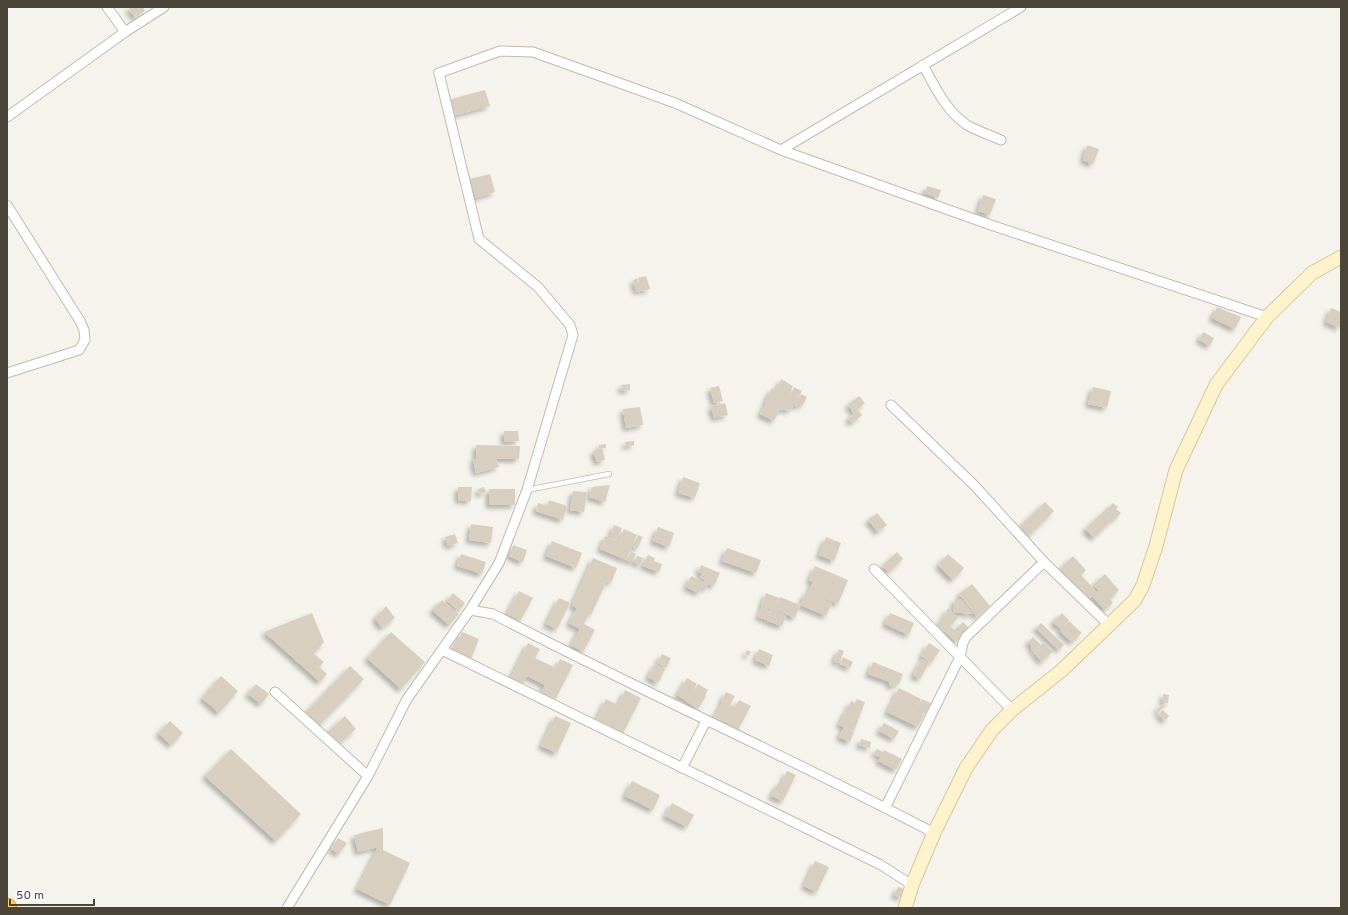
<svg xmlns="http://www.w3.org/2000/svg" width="1348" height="915" font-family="Overpass,sans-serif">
  <defs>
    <filter id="shadow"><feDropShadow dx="-3.5" dy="3.5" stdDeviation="2" flood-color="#0004"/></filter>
  </defs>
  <rect width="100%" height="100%" fill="#f6f3ec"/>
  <path fill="#d8cfc1" filter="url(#shadow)" d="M128 7H143L145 11 135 18Z
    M485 90 490 106 452 116 448 100Z
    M1087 145 1099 149 1093 164 1083 160Z
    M490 174 495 192 476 198 470 179Z
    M927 186 941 190 938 198 925 193Z
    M983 195 996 199 990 215 978 211Z
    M646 276 650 289 643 291 638 278Z
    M637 279 642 290 637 292 633 280Z
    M1217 307 1241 317 1235 329 1212 318Z
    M1331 308 1341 312 1340 328 1326 322Z
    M1203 332 1214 338 1210 346 1199 340Z
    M781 379 793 386 782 410 780 409 774 421 760 414 766 403 773 406 765 402 772 388 786 395 776 389Z
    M630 384V390L622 391 621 385Z
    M719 386 723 401 714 403 710 388Z
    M794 387 802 391 797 399 801 394 807 397 802 406 798 404 797 407 794 405 790 410 789 409 788 411 783 409Z
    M1093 387 1111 391 1107 408 1088 404Z
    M859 396 865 403 854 413 848 405Z
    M725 403 728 415 714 418 711 406Z
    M640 407 643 425 626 428 623 409Z
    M858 410 862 415 852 423 848 419Z
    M504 431H518L519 441 504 442Z
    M634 441V445L626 446 625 442Z
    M606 444V448H599V445Z
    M476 445 520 446 519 459H496L499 467 476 473 473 459H476Z
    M602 448 605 460 597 462 593 451Z
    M683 477 700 483 695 498 678 493Z
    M610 485 605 502 589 497 592 487Z
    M458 487H472L471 501 458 500Z
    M484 487 486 492 479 494 478 489Z
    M489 489H515V505H489Z
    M573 491 587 492 584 512 570 510Z
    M549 500 567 506 563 520 536 511 538 503 547 506Z
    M1045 502 1054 511 1029 536 1020 526Z
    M1113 503 1118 507 1113 512 1116 509 1121 513 1114 520 1106 510Z
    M1104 511 1113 519 1094 538 1085 529Z
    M877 513 887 525 878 532 868 520Z
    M471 524 493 527 491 543 469 540Z
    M614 525 622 528 617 540 610 537Z
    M658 527 674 533 669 547 653 541Z
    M624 529 637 535 626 560 600 549 605 536 619 541Z
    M455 534 458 543 448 546 445 537Z
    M638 535 643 537 637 549 633 547Z
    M826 537 841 543 834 561 819 555Z
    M552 541 582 553 576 568 546 556Z
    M513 545 527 550 523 562 509 556Z
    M727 548 761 560 756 573 722 561Z
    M631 552 636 554 632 562 627 560Z
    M897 552 903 559 889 572 882 566Z
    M461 554 486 562 482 574 457 566Z
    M948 554 964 568 953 580 938 565Z
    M648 555 655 558 654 561 662 564 659 572 643 566Z
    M637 556 643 558 640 565 634 562Z
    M1073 556 1086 570 1081 575 1097 592 1099 591 1093 585 1105 574 1119 590 1110 599 1113 603 1105 610 1092 596 1090 599 1060 569Z
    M593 558 617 568 611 583 607 581 591 615 589 614 584 624 595 630 583 652 571 645 580 629 569 623 577 608 572 605Z
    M701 565 720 573 714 586 708 584 706 589 702 587 705 580 700 578 702 573 698 572Z
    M815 566 848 580 838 604 808 592 813 582 809 580Z
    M691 576 704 582 699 593 686 587Z
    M972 584 990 606 977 617 959 594Z
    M519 591 533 598 520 621 507 614Z
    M806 592 832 603 826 616 800 605Z
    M453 593 465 603 459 611 447 601Z
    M766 593 779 598 774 611 761 606Z
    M780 597 800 605 795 618 775 610Z
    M559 598 570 603 557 629 546 624Z
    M955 599H961L973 614 953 612Z
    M442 600 459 614 449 625 432 610Z
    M386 606 395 618 382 628 375 618Z
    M762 607 770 611 767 620 758 617Z
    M948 608 958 618 944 632 938 626Z
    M771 611 774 613 775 611 786 616 782 626 767 621Z
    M312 613 324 642 314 654 324 662 319 667 327 674 320 682 264 632Z
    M890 613 914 623 909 635 885 624Z
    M1062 613 1069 620 1061 629 1053 622Z
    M1069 621 1082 633 1072 642 1060 631Z
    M963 622 969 628 956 642 945 632 950 626 957 632 960 630 958 627Z
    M1041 623 1064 645 1059 650 1036 628Z
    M391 632 425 662 401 689 367 658Z
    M462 632 479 639 471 659 453 651Z
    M1033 637 1041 645 1044 642 1053 652 1048 656 1039 646 1034 652 1031 649 1032 646 1028 642Z
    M528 643 540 649 535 658 556 668 560 659 573 665 555 700 541 693 545 685 527 676 523 684 511 677Z
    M929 643 940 650 931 663 921 656Z
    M1040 648 1047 657 1042 662 1034 653Z
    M759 649 773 655 769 666 755 660Z
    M839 649 844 651 839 663 834 661Z
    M747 650 751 652 749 656 745 654Z
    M662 654 671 658 666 668 657 663Z
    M843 657 853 662 850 668 840 664Z
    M922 659 929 663 920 679 913 675Z
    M873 662 903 674 899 684 896 683 894 687 889 685 890 682 868 674Z
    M655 664 665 669 658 683 648 677Z
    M350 666 364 679 319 726 305 713Z
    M221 676 238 691 219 713 202 698Z
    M687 678 697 684 687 701 677 695Z
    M256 684 269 694 261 704 248 694Z
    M698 684 708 690 705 695 706 696 698 709 687 702Z
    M899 688 921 699 916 710 912 709 924 715 918 727 887 712 893 700 902 705V704L893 699Z
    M625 690 641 698 623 733 596 720 606 699 618 705Z
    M726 692 735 696 730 705 735 707 739 700 751 706 747 713 738 708 747 713 738 730 727 725 728 723 714 718 722 702H721Z
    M1163 694 1169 695 1168 703H1163Z
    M857 699 865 702 854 731 839 725 846 710H847L851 701 855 703Z
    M922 699 931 703 925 714 916 710Z
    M1163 704 1165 706 1158 712 1156 710Z
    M1163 710 1169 716 1165 721 1158 714Z
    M345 716 356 729 339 744 327 732Z
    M555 716 571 723 557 753 541 746Z
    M170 721 183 733 171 745 158 733Z
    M884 723 899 731 894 739 879 731Z
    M844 727 854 732 850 742 839 737Z
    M861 739 871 742 870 748 859 745Z
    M231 749 301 814 276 841 205 776Z
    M877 749 883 752 884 750 902 759 896 770 878 761 881 757 874 753Z
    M787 771 796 775 783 801 771 796 778 783 784 786 782 793 785 786 781 784Z
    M632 781 660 795 653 810 625 796Z
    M672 803 694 815 687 827 665 816Z
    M383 828V850L410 863 390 905 357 889 378 847 358 852 354 835Z
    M338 838 347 843 339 854 331 849Z
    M815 861 829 867 817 892 804 886Z
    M898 887 904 889 901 898 894 895Z"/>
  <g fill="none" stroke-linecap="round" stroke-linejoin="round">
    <defs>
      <path id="lane" d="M527 490 609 474"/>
      <path id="street" d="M125 32 164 7
        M923 65C935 87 946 111 967 125 977 131 990 135 1001 140
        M7 117 125 32 107 7
        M781 150 1021 7
        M7 205 80 321 84 330 85 340 79 350 7 373
        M891 405 975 486 1044 562 1109 625
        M874 569 1012 710
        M470 610 493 614C638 690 789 757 934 833
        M442 650 881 865 912 885
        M275 692 368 776
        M682 768 706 721
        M885 808 960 657 963 643 966 637 1044 562
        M287 908 368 776 407 699 470 610 499 563 527 490 573 335 570 325 538 287 479 239 439 73 500 51 533 52 675 103 781 150 988 224 1267 317"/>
      <path id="secondary" d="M905 908 912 885 934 833 966 768 992 730 1012 710 1061 671 1135 600 1143 585 1156 546 1176 470 1216 385 1267 317 1312 273 1341 257"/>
      <path id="highway" d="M7 907 8 908"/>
    </defs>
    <use href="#lane" stroke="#c2bbae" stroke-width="6"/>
    <use href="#street" stroke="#c2bbae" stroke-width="11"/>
    <use href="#secondary" stroke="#d6c79b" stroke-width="15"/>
    <use href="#highway" stroke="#e0a43c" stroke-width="19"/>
    <use href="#lane" stroke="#fff" stroke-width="4.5"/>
    <use href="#street" stroke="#fff" stroke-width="9"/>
    <use href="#secondary" stroke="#fff3cd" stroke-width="13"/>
    <use href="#highway" stroke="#ffcf6e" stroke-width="17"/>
  </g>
  <rect width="1348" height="915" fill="none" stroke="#4b4439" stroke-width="16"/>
  <path d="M10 899v6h84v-6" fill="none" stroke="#4b4439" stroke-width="2"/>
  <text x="16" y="899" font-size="12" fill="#4b4439" stroke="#ffffff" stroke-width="3" paint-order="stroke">50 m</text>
</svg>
